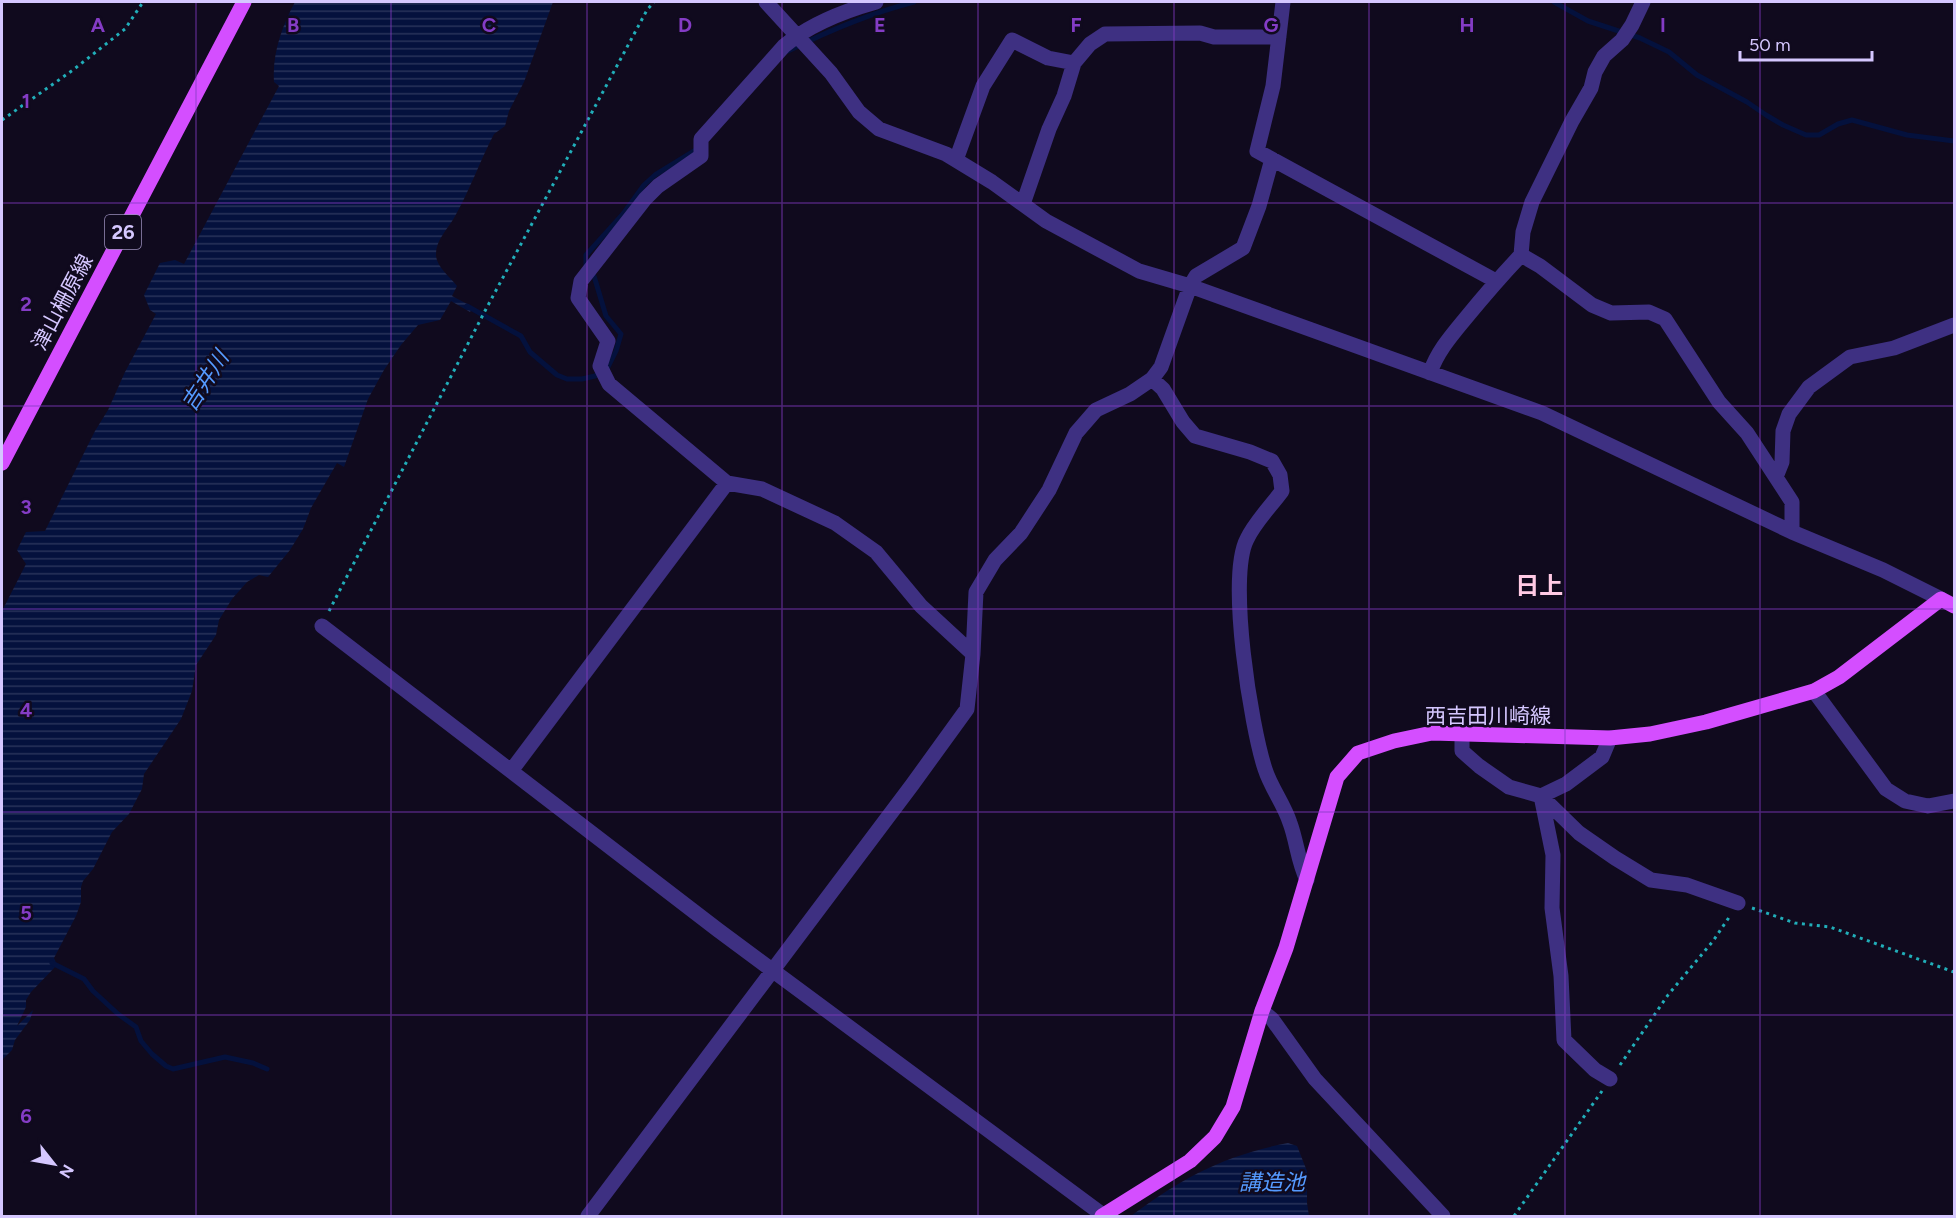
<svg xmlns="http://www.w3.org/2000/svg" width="1956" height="1218" font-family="Figtree,'Noto Sans JP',sans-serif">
  <defs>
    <pattern id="water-rules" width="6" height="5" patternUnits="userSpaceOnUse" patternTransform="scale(1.5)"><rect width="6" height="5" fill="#04113d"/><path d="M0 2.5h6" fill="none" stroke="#28325a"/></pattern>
  </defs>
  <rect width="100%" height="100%" fill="#100a1e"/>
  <path fill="url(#water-rules)" d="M295 2H553L524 82 509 111 505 126 494 134C480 161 469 192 454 218 447 230 435 241 436 256 437 267 450 277 457 286L452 296 473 307 470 312 451 301 440 320 418 325 401 345 384 370 368 399 344 467 337 463 311 508 303 529 290 550 268 577 259 575 247 582 232 599 219 620 216 635 196 665 192 691 181 719 144 774 142 789 129 814 112 832 93 869 83 881 81 887V902L76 916 54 958 57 965 31 992 26 1000V1007L17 1026 33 1010 30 1020 15 1040 12 1050 2 1060V611L26 564 17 550 26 532 45 531 95 431 108 410 125 372 156 314 150 310 144 295 160 263 175 260 184 264 279 86 274 82C272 54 282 26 295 2Z
    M1288 1143 1297 1146 1307 1171V1203L1309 1216H1131C1181 1178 1225 1155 1288 1143Z"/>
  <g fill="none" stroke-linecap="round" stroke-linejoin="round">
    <path stroke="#04113d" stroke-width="5" d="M1554 2 1588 21 1640 38 1669 52 1697 75 1747 102 1766 115 1783 125 1806 135H1819L1838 124 1852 120 1907 135 1954 141
      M788 51C828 31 871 13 914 2
      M467 306 521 336 530 352 557 375 567 379H582L595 376 607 369 616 351 621 334 606 316 594 276 586 266V255L623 214 644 185 655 175 699 148
      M52 963 84 979 93 991 118 1014 136 1027 141 1041 152 1054 166 1066 173 1069 225 1057 253 1063 267 1069"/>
    <path stroke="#21aeb9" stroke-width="3" stroke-dasharray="3 4.5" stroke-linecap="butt" d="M2 120 73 70 125 29 143 2
      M329 611 486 309 647 10 654 2
      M1752 908 1795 923 1830 927 1954 972
      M1620 1065 1668 995 1713 941 1730 916
      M1514 1216 1602 1091"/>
    <path stroke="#3e3082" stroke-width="15" d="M766 2 831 73 859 112 879 129 946 154 992 182 1046 221 1139 271 1190 286 1542 413 1792 532 1883 570 1941 599
      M876 2C844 11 810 24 784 46L701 139V156L658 186 645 199 581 281 578 298 608 341 600 366 609 384 727 483 762 489 835 523 876 552 921 606 973 654
      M1283 2 1273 86 1257 151 1496 281
      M956 160 983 86 1012 40 1048 58 1074 63
      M1023 204 1049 129 1064 96 1074 63 1090 44 1105 34 1200 33 1214 37H1279
      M1521 255 1540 266 1592 305 1611 313 1649 312 1665 319 1719 402 1747 433 1792 502V532
      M1430 373C1437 352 1451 336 1465 319 1483 297 1501 276 1521 255L1523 232 1532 202 1572 121 1591 88 1595 72 1604 56 1622 40 1632 25 1643 2
      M1152 379 1163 389 1183 422 1195 436 1250 452 1272 461 1280 475 1282 491C1271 506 1255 522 1247 539 1227 577 1251 727 1265 769 1271 788 1284 804 1290 823 1297 842 1298 862 1307 880
      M1776 477 1782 462 1783 431 1789 414 1809 387 1850 357 1894 348 1954 325
      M322 626 718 930 1103 1215
      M1814 691 1886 789 1905 801 1928 806 1954 801
      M1462 732V751L1479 766 1509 787 1541 796 1566 784 1602 757 1610 738
      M511 771 727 483
      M1262 1011 1272 1019 1315 1079 1443 1216
      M1610 1079 1595 1070 1564 1040 1561 976 1552 908 1553 855 1541 796 1579 833 1615 858 1651 880 1687 885 1738 903
      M588 1216 912 785 967 709 973 654 976 592 995 560 1021 533 1049 490 1076 433 1096 410 1130 394 1152 379 1161 367 1190 286 1196 276 1243 248 1259 206 1272 159"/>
    <path stroke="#d44eff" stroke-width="15" d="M2 463 244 2
      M1102 1216 1190 1161 1215 1137 1233 1107 1262 1011 1286 948 1337 777 1358 753 1394 741 1432 733 1610 738 1650 734 1706 722 1814 691 1839 677 1941 599 1954 606"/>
  </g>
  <path fill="none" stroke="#843cc5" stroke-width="1.5" stroke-opacity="0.55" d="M196 2V1216M391 2V1216M587 2V1216M782 2V1216M978 2V1216M1174 2V1216M1369 2V1216M1565 2V1216M1760 2V1216M2 203H1954M2 406H1954M2 609H1954M2 812H1954M2 1015H1954"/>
  <g text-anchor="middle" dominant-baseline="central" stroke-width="5" stroke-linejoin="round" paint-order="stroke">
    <rect fill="#100a1e" stroke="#9a8ebc" stroke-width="1.5" x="105" y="215" width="36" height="34" rx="4.5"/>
    <g font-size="20" font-weight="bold" fill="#d5c7ff">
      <text x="123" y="232">26</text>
    </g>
    <g font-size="21" fill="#d5c7ff" stroke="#100a1e">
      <text transform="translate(62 302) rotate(-62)">津山柵原線</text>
      <text x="1488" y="715">西吉田川崎線</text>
    </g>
    <g font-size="22" font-style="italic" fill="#559aff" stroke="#100a1e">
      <text transform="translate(205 381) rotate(-57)">吉井川</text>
      <text x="1272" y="1182">講造池</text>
    </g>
    <g font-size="24" font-weight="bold" fill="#ffc9e4" stroke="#100a1e">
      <text x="1539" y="585">日上</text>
    </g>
  </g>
  <g font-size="20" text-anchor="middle" font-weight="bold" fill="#843cc5" stroke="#100a1e" stroke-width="5" stroke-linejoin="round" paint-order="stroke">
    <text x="98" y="32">A</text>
    <text x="293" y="32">B</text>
    <text x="489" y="32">C</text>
    <text x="685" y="32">D</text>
    <text x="880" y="32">E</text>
    <text x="1076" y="32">F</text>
    <text x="1271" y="32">G</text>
    <text x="1467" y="32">H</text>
    <text x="1663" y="32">I</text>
    <text x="26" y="108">1</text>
    <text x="26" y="311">2</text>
    <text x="26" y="514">3</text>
    <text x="26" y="717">4</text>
    <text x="26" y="920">5</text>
    <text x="26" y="1123">6</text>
  </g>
  <rect width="1956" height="1218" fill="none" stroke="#d5c7ff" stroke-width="6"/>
  <g transform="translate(54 1164) rotate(121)" stroke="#100a1e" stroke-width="4.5" paint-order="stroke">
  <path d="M0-4.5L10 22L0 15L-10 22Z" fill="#d5c7ff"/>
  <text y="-9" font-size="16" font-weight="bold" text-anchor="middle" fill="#d5c7ff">N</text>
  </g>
  <path d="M1740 51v9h132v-9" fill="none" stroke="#d5c7ff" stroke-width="3"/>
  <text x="1749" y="51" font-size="18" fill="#d5c7ff" stroke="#100a1e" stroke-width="4.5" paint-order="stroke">50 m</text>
</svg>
